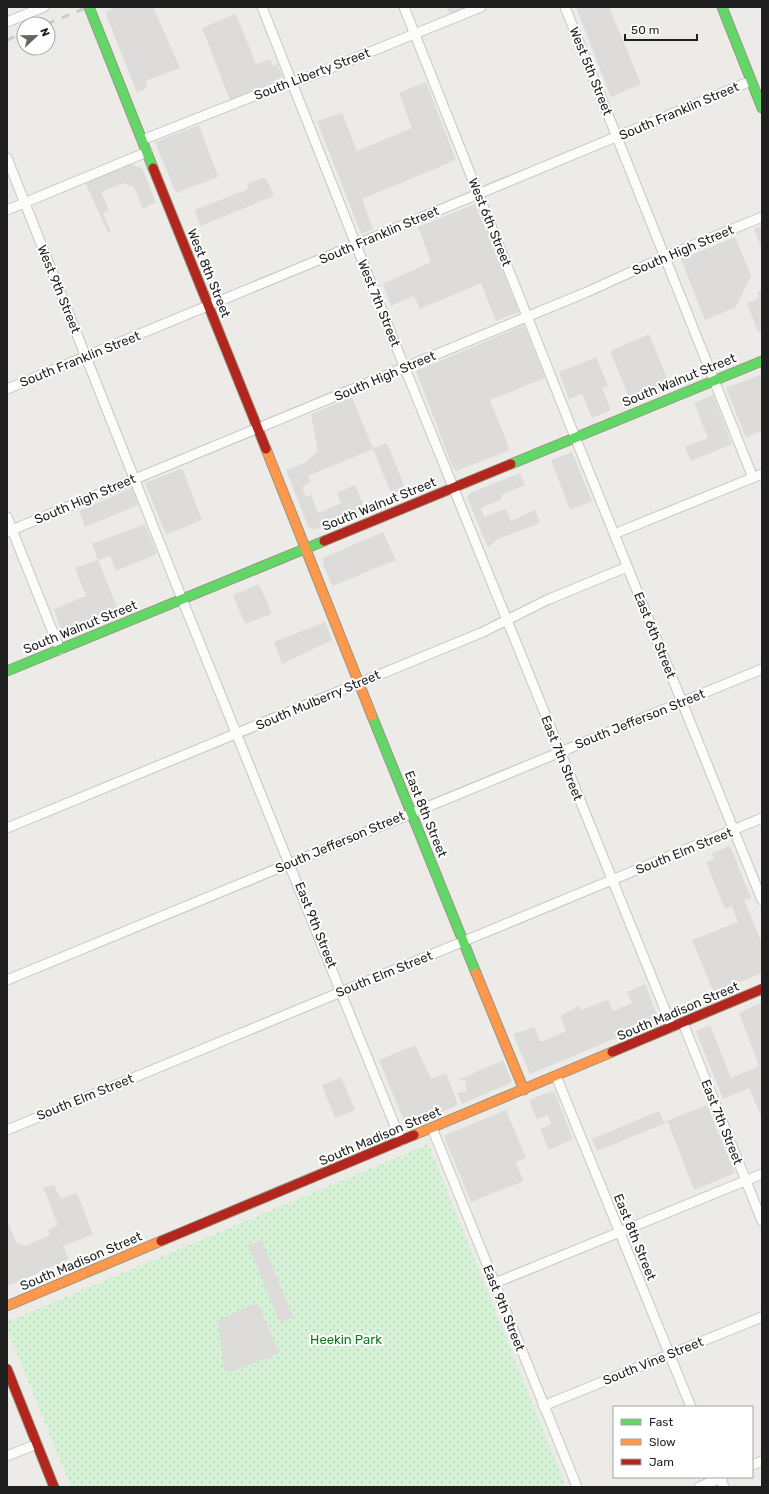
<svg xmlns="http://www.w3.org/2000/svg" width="769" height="1494" font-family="Rubik,sans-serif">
  <defs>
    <pattern id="park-dots" width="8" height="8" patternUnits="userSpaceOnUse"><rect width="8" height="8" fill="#d6f2d6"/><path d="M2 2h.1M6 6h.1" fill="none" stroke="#b7cfb7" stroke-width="1.8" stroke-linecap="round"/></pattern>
  </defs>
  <rect width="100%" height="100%" fill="#edebe7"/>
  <path fill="url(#park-dots)" d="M426 1145 430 1148 566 1487H71L7 1329 9 1321Z"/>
  <path fill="#dddcdb" d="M118 7H153L180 68 145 81 147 88 137 93 105 12Z
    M447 7H468L450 15Z
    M576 7H609L641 84 611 97Z
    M236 14 256 64 270 59 273 66 277 64 283 77 230 100 202 28Z
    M426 82 456 160 362 199 373 229 361 234 317 121 342 113 357 151 412 128 399 93Z
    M199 125 218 177 176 193 155 142Z
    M130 164 142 168 156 202 143 209 134 187 124 183 101 192 109 210 103 213 111 232 108 233 85 182Z
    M262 178H266L274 196 200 226 195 210 248 189 247 184Z
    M475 204 519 312 496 321 481 283 420 309 414 296 391 306 383 284 431 262 418 227Z
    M762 226V249L754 229Z
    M735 237 751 276 736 307 705 320 681 259Z
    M762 290V330L758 332 747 303 759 298 757 292Z
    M524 325 545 378 490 400 510 450 456 471 453 468 416 371Z
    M649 334 670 386 631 402 610 351Z
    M596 357 608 386 602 388 611 410 592 418 582 394 569 399 559 372Z
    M762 374V431L746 438 726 388Z
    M713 395 732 444 691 461 685 447 708 438 694 403Z
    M352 397 373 448 387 443 407 493 393 498 373 449 308 476 311 482 302 487 306 497 311 495 318 513 341 503 337 493 355 485 365 509 316 529H311L308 526 286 470 304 463 318 451 311 414Z
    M572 452 592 501 570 510 551 460Z
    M180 469 183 470 202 520 166 535 145 483Z
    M520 473 525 485 501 495 502 499 481 508 484 517 506 509 511 521 535 510 540 523 496 540 488 548 467 497 470 493Z
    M132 488 138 505 85 527 79 511Z
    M145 524 157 554 116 571 110 556 98 560 119 612 64 635 61 631 54 609 86 596 75 568 98 560 92 544Z
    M383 532 396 560 332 586 323 564V558Z
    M259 584 272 614 245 624 233 595Z
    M325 622 332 640 282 664 274 642Z
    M730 846 751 898 744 900 762 944V973L714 993 692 940 738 922 732 906 725 909 706 862 714 859 712 853Z
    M645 984 659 1020 530 1074 513 1034 534 1027 541 1042 566 1031 560 1016 579 1006 581 1010 608 1000 613 1011 632 1003 627 992Z
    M762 1002V1118L749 1088 723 1099 696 1031 710 1025 731 1078 759 1066 739 1013Z
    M415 1045 431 1079 446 1073 458 1105 412 1125 405 1124 379 1060Z
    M503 1060 512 1082 462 1104 457 1093 467 1091 465 1080H458Z
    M341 1077 355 1110 335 1118 322 1085Z
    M552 1091 555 1093 573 1139 549 1150 540 1129 551 1124 548 1115 537 1119 529 1100Z
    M707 1105 735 1173 694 1190 668 1122 597 1151 592 1139 659 1111 664 1122Z
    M506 1110 526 1158 515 1162 524 1181 471 1202 445 1139V1135Z
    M54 1185 61 1199 77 1193 93 1234 63 1246 69 1259 10 1285 7 1284V1220L16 1242 25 1246 50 1235 48 1230 58 1225 43 1187Z
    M262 1240 293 1317 280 1323 248 1245Z
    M258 1303 279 1353 232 1372 224 1370 218 1320Z"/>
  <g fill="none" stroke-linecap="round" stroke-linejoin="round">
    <defs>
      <path id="street" d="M262 7 402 361 672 1027
        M404 7 575 437 762 900
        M565 7 753 478
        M7 22 44 7
        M142 140 284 84 301 80 481 7
        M7 158 182 599 401 1141
        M7 210 147 152
        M7 389 751 81
        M7 517 60 650
        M7 532 587 292 664 257 762 217
        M614 534 762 474
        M7 828 483 632 547 600 627 567
        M7 980 762 669
        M683 1023 762 1221
        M556 1076 691 1407
        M432 1128 577 1487
        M7 1130 762 818
        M495 1283 762 1174
        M543 1406 762 1317
        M7 1456 37 1444
        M752 1465 762 1461
        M720 1477 724 1487
        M699 1487 723 1477"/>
      <path id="fast" d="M89 7 153 168
        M722 7 762 108
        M511 464 762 361
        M7 671 324 541
        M372 716 476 973"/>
      <path id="slow" d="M266 449 372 716
        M476 973 524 1090
        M414 1135 612 1052
        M7 1306 161 1241"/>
      <path id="jam" d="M153 168 266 449
        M324 541 511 464
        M612 1052 762 989
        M161 1241 414 1135
        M7 1369 54 1487"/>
    </defs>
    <use href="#street" stroke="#c6c5c3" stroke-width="11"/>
    <use href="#fast" stroke="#949680" stroke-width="11"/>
    <use href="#slow" stroke="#949680" stroke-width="11"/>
    <use href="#jam" stroke="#949680" stroke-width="11"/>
    <use href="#street" stroke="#fcfcfb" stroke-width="9"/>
    <use href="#fast" stroke="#63d668" stroke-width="9"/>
    <use href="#slow" stroke="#ff974d" stroke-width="9"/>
    <use href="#jam" stroke="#b3261e" stroke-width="9"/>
    <path stroke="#cbcbca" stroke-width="3" stroke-dasharray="8 8" stroke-linecap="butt" d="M47 24 88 7
      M7 40 24 33"/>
  </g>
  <g text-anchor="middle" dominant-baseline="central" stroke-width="4" stroke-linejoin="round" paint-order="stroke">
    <g font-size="13" fill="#1f1f1f" stroke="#fff">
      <text transform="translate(591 71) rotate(68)">West 5th Street</text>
      <text transform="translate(312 74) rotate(-21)">South Liberty Street</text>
      <text transform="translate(679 111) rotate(-23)">South Franklin Street</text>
      <text transform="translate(490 222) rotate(68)">West 6th Street</text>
      <text transform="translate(379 235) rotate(-23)">South Franklin Street</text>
      <text transform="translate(683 250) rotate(-23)">South High Street</text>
      <text transform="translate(209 273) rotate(68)">West 8th Street</text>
      <text transform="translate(59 289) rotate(68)">West 9th Street</text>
      <text transform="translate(379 303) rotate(68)">West 7th Street</text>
      <text transform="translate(80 359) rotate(-22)">South Franklin Street</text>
      <text transform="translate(385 376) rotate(-23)">South High Street</text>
      <text transform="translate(679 380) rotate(-22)">South Walnut Street</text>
      <text transform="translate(85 499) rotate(-23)">South High Street</text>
      <text transform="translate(379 504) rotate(-22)">South Walnut Street</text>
      <text transform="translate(80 627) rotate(-22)">South Walnut Street</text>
      <text transform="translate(655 635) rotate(68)">East 6th Street</text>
      <text transform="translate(318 700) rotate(-23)">South Mulberry Street</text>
      <text transform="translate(640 719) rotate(-22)">South Jefferson Street</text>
      <text transform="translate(562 758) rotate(68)">East 7th Street</text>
      <text transform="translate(426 814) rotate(68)">East 8th Street</text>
      <text transform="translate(340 842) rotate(-23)">South Jefferson Street</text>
      <text transform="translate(684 851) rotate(-22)">South Elm Street</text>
      <text transform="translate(316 925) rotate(68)">East 9th Street</text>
      <text transform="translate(384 974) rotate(-22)">South Elm Street</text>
      <text transform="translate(678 1011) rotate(-23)">South Madison Street</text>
      <text transform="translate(85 1097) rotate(-22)">South Elm Street</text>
      <text transform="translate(722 1122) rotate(68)">East 7th Street</text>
      <text transform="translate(380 1136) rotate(-23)">South Madison Street</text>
      <text transform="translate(635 1237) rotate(68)">East 8th Street</text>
      <text transform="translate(81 1261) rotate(-23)">South Madison Street</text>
      <text transform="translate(504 1308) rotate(68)">East 9th Street</text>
      <text transform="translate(653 1361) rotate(-22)">South Vine Street</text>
    </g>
    <g font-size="13" fill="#0e7c1a" stroke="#fff">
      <text x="346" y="1339">Heekin Park</text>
    </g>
  </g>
  <rect width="769" height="1494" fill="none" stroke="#1f1f1f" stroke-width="16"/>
  <rect x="613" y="1406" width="140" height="72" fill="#ffffff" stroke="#a5a5a5"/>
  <rect x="621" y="1419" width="20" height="6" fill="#63d668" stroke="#a5a5a5"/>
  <text x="649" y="1426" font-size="12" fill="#1f1f1f">Fast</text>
  <rect x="621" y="1439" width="20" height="6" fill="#ff974d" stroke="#a5a5a5"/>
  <text x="649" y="1446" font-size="12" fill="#1f1f1f">Slow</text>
  <rect x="621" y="1459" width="20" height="6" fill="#b3261e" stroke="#a5a5a5"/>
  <text x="649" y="1466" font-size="12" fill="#1f1f1f">Jam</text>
  <g transform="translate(36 36) rotate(68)"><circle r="19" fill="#ffffff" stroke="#a5a5a5"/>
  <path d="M0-3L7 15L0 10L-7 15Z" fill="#676665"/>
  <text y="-6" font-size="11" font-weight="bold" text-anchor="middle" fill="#1f1f1f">N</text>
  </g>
  <path d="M625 34v6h72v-6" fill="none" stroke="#1f1f1f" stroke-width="2"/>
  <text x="631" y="34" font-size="12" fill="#1f1f1f" stroke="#ffffff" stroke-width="3" paint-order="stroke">50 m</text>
</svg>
